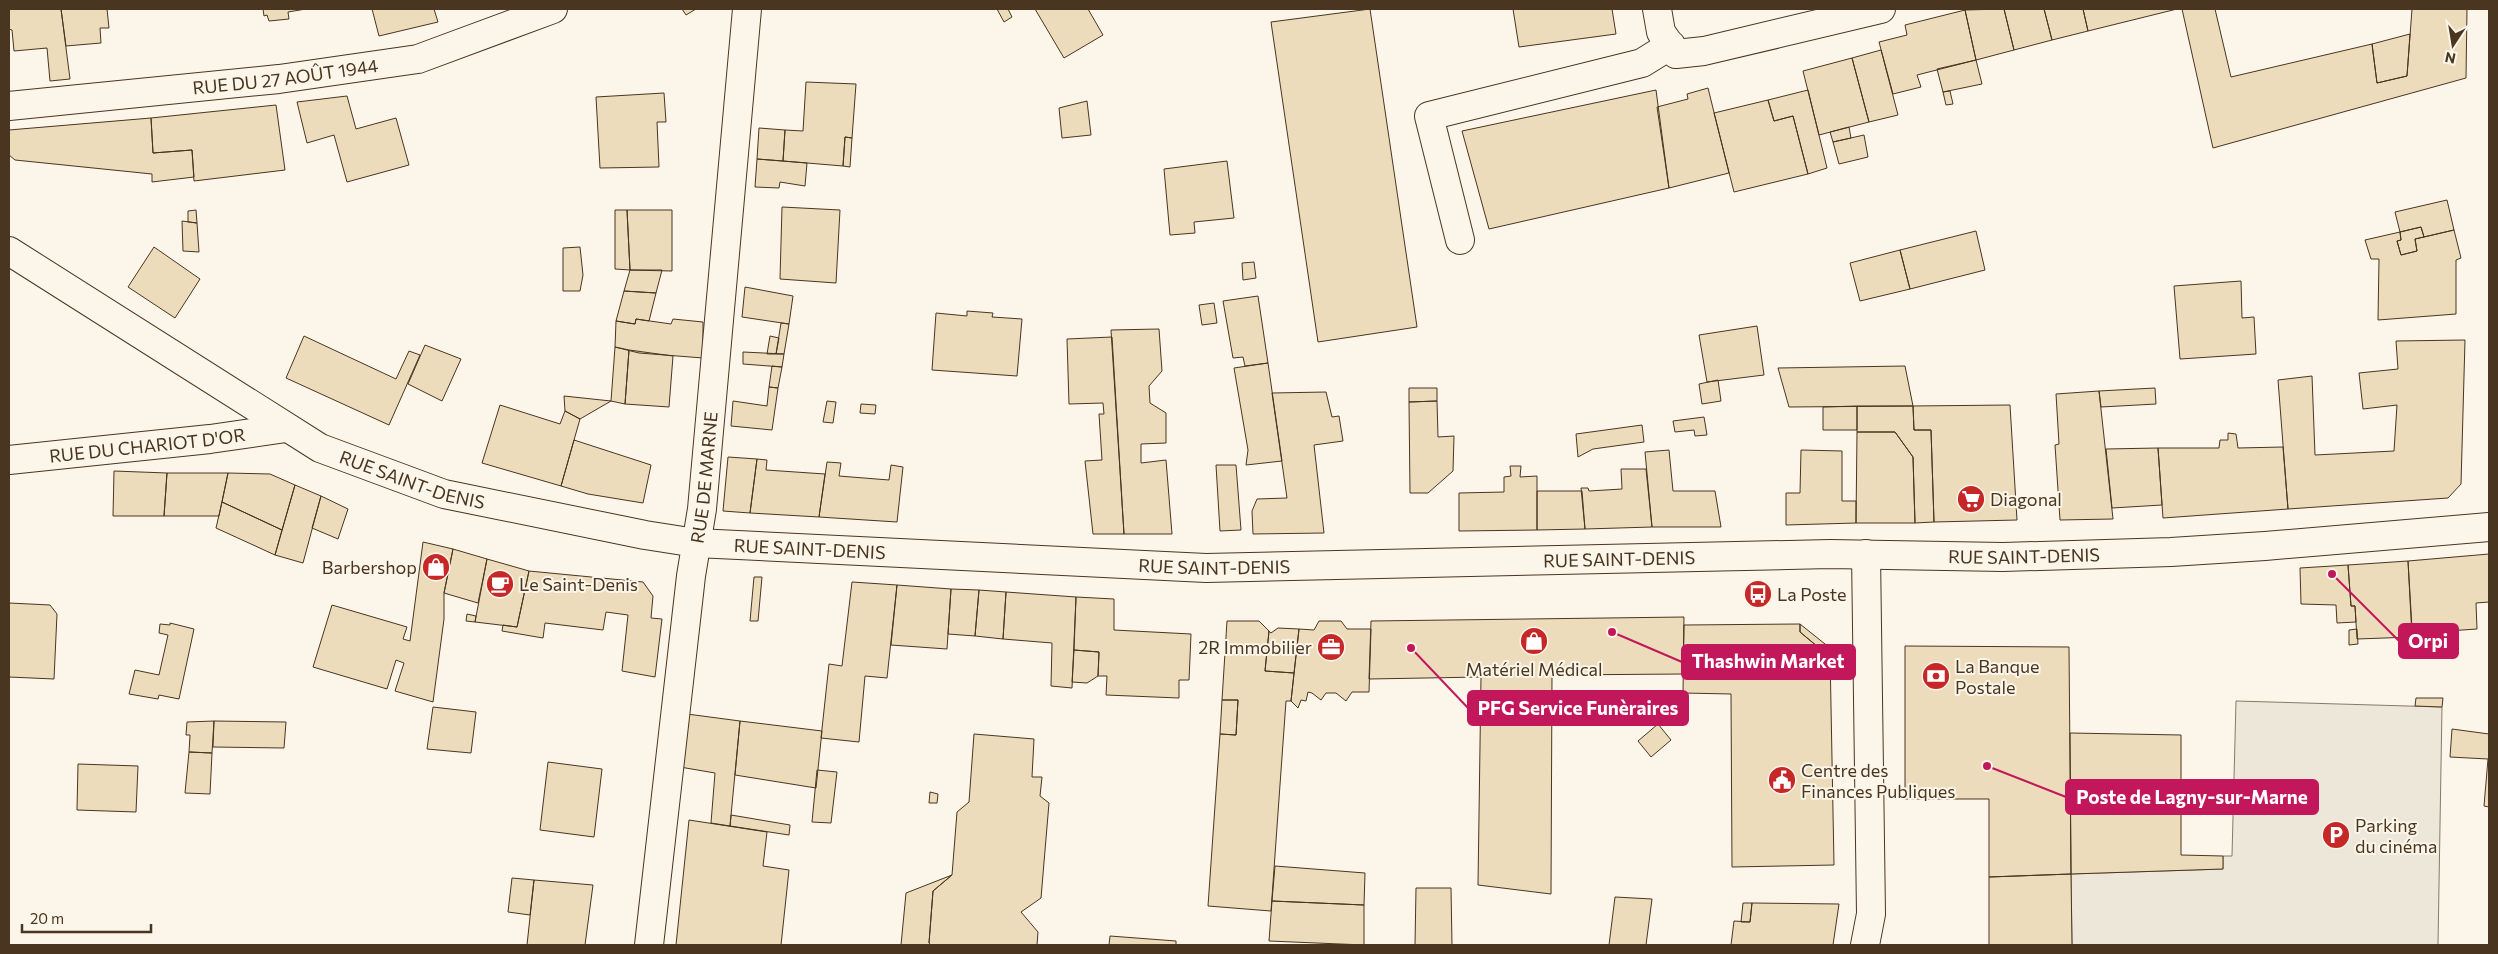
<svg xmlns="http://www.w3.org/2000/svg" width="2498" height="954" font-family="Commissioner,sans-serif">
  <rect width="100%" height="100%" fill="#fbf6e9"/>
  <path fill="#ede7d9" stroke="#887966" d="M2236 701 2442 707 2438 945H2072L2071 874 2223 869V856H2232Z"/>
  <path fill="#ecdcbc" stroke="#4a3520" d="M9 9H61L70 79 50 81 47 48 14 51 12 30 9 29Z
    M61 9H107L109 28H100L101 43 66 46Z
    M263 9H306L288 12 289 19 269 21 267 15 264 16Z
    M372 9H434L438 22 379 36Z
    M682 9H696L686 15Z
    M997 9H1008L1012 17 1004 22Z
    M1035 9H1088L1103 35 1064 58Z
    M1370 9 1417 327 1318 342 1271 22Z
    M1513 9H1612L1616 34 1519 47Z
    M2004 9H2044L2052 40 2014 50Z
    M2004 9 2014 50 1976 60 1965 10Z
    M2044 9H2083L2088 31 2052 40Z
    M2083 9H2177L2088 31Z
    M2182 9H2215L2231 77 2372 44 2377 83 2407 76 2412 9H2467L2466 78 2213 148Z
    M1965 10 1976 60 1917 75 1921 87 1893 94 1879 42 1907 35 1905 25Z
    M2410 34 2407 76 2377 83 2372 44Z
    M1881 50 1898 115 1869 122 1852 58Z
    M1852 58 1869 122 1819 135 1803 71Z
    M1976 60 1982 84 1943 92 1937 69Z
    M806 82 856 84 852 138 845 137 843 166 783 161 785 130 803 131Z
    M1708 88 1729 173 1669 188 1657 107 1688 99 1687 94Z
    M1656 90 1669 188 1489 229 1462 131Z
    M1808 90 1827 168 1808 174 1793 116 1774 121 1768 100Z
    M1950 91 1953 104 1946 105 1943 92Z
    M664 93 666 122H657L659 167 600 168 596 97Z
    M347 96 356 129 396 118 409 165 347 182 334 135 307 143 297 102Z
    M1768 100 1774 121 1793 116 1808 174 1734 192 1714 113Z
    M1087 101 1091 135 1062 138 1059 108Z
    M276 105 285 170 194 181 192 150 153 153 151 118Z
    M151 118 153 153 192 150 194 177 152 182V174L15 160 9 155V130Z
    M1849 127 1851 138 1833 142 1830 132Z
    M759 128 785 130 783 161 757 159Z
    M1864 135 1868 157 1839 164 1833 142Z
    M845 137 852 138 850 167 843 166Z
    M757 159 807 163 805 186 780 182 779 188 755 187Z
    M1227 161 1234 218 1194 222 1195 233 1170 235 1164 169Z
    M2447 200 2454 230 2424 237 2421 227 2400 232 2395 212Z
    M782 207 840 210 836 283 780 279Z
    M196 210 197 223 188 222V211Z
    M615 210H627L630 270 615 269Z
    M627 210H672V271L630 270Z
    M182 221 197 223 199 252 183 251Z
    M2421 227 2424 237 2415 239 2417 251 2401 255 2397 241 2401 240 2400 232Z
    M2454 230 2461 258 2456 260V314L2378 320 2379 259H2371L2365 240 2400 232 2401 240 2397 241 2401 255 2417 251 2415 239Z
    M1976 231 1985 270 1910 289 1900 250Z
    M154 247 200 279 175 318 128 287Z
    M580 247 583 275 580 291H563V248Z
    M1900 250 1910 289 1860 301 1850 263Z
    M1254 262 1256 278 1243 280 1242 263Z
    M630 270H662L656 293 624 291Z
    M2241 281 2242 318 2254 317 2256 354 2180 359 2174 286Z
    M745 287 793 296 789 324 742 317Z
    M624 291 656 293 649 321 636 319 635 324 616 321Z
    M1258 296 1268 363 1245 366 1243 357 1233 358 1223 301Z
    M1214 303 1217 323 1202 325 1199 305Z
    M967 311 993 313 992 317 1022 319 1017 376 932 370 936 313 967 316Z
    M636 319 671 324 673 319 703 322V358L639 353 615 347 616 321 635 324Z
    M781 323 789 324 784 354H776Z
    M1757 326 1764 375 1707 382 1699 335Z
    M1159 329 1162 371 1149 386 1150 403 1166 413V443L1141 444V463L1166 460 1172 534H1124L1111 330Z
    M304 336 396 379 409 351 420 355 389 425 286 378Z
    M770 336 779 338 776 354H767Z
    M1112 337 1124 534H1093L1085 461 1102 460 1099 414H1104L1103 403 1069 404 1067 339Z
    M2465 340 2461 484 2448 498 2288 509 2278 380 2312 376 2315 455 2394 451 2397 405 2363 409 2359 373 2398 369 2396 341Z
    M425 345 461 359 442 401 408 384Z
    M615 347 629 350 625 404 611 401Z
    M629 350 673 356 669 407 625 404Z
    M743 352 784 354 782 367 743 364Z
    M1268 363 1282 461 1246 465 1248 450 1234 368Z
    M772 366 782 367 778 388 769 387Z
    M1905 366 1913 406 1789 407 1778 368Z
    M1718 380 1721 401 1702 404 1699 384Z
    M769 387 778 388 772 430 731 426 733 401 767 406Z
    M1409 388H1437V401L1409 402Z
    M2155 388 2156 404 2101 407 2099 391Z
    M2099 391 2113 519 2060 520 2055 445 2059 444 2056 394Z
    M1326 392 1332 417 1339 416 1343 441 1314 445 1324 533 1253 534 1252 511 1257 499 1287 498 1272 393Z
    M564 396 611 401 580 419 565 411Z
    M827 401 836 402 833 423 823 422Z
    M1437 401 1438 437 1454 436 1453 471 1428 493H1410L1409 402Z
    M861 404 876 405 875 414 860 413Z
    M500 405 560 424 565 411 580 419 561 486 482 463Z
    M2010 405 2017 520 1934 522 1931 430H1914L1913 406Z
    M1857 406H1913L1914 430H1931L1934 522 1915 523 1913 457 1895 432H1857Z
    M1857 406V430H1823V407Z
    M1704 417 1707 435 1695 436 1694 430 1675 432 1673 421Z
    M1642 425 1644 442 1593 449 1578 457 1576 434Z
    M1857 432H1895L1913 457 1915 523H1856Z
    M2228 433 2236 434 2238 448 2283 447 2288 509 2163 518 2158 448H2219L2220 440H2228Z
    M574 440 651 465 643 503 588 494 561 486Z
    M2158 448 2162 505 2112 508 2106 449Z
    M1669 450 1673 491H1715L1721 527H1652L1645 452Z
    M1801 450 1842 451V501H1856V523L1786 525V493H1800Z
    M728 457 757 459 750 513 723 511Z
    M757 459 767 460 766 470 825 474 819 517 750 513Z
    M827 462 841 463 839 476 889 480 891 465 903 467 897 522 819 517Z
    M1216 465H1236L1241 530 1220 531Z
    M1510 466H1521L1520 477 1537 476V530L1459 531V493L1504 492V477L1511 476Z
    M1621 469H1646L1652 527 1585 529 1581 488H1588L1589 491 1622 489Z
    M114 471 167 473 164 516H113Z
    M167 473H228L219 516H164Z
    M228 473 270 474 295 485 282 530 222 502Z
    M295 485 321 496 303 563 275 555Z
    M1537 491H1582L1585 529 1537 530Z
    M321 496 348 509 338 539 312 528Z
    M222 502 282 530 275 555 216 528Z
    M423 542 453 549 444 593V619L433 702 395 691 404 663 396 660 387 689 313 667 332 605 407 627 403 639 410 641Z
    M453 549 487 559 478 603 444 593Z
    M2489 554V602L2476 603 2477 629 2433 632 2432 628H2412L2408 561Z
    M487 559 529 571 517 627 475 622Z
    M2408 561 2412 637 2357 639 2355 606H2351L2348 565Z
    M2348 565 2351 606H2355L2356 622 2337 623 2336 605 2301 604 2300 568Z
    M529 571 643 582 653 596 651 618 662 619 655 677 622 671 628 615 606 612 603 630 545 623 543 638 502 631 503 625 517 627Z
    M754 577H762L758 621H750Z
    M852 582 897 585 887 678 865 676 859 742 821 738 829 664 842 666Z
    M897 585 951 589 947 649 891 645Z
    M951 589 979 590 975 636 948 634Z
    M979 590 1006 592 1003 639 975 636Z
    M1006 592 1076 597 1072 688 1051 686 1052 643 1003 639Z
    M1076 597 1114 599V630L1191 634 1189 680H1179V698L1106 695 1107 676H1098L1099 652 1074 650Z
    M9 603 50 605 57 614 54 679 9 677Z
    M467 614 476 616 475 622 466 621Z
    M1684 617 1683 674 1552 675 1551 894 1478 885 1481 677 1369 679 1371 621Z
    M1227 621H1259L1269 631 1265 671 1294 673 1291 701H1286L1271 911 1208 906 1220 734 1236 735 1238 700H1222Z
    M1319 621H1341L1347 629H1371L1369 692H1352L1346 701 1336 693H1326L1321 700 1312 693 1308 692 1306 701 1301 700 1298 708 1291 701 1299 629 1314 630Z
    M170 623 194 629 179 699 159 695 158 699 129 694 135 670 159 675 168 635 159 633 160 624 170 625Z
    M1800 624V632L1824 652 1830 653 1834 865 1732 867 1731 694 1683 693 1684 625Z
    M1800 624 1830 648V653L1824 652 1800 632Z
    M1278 628 1299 629 1294 673 1265 671 1269 631 1271 633Z
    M2357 629 2358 644 2349 645V630Z
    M1905 646 2069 647 2071 874 1989 877V799H1905Z
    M1074 650 1099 652 1098 676 1087 683 1072 682Z
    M2416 698H2443L2442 707 2415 706Z
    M1222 700H1238L1236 735 1220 734Z
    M433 707 476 712 471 753 427 749Z
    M687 714 740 721 730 826 711 823 715 773 680 767Z
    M214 721 286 722 284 748 213 747Z
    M214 721 212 753 189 752 190 735H186L187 722Z
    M740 721 822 731 816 788 735 775Z
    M1658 724 1671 740 1651 757 1638 741Z
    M2452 729 2489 734V807L2484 806 2488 759 2450 757Z
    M2070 733 2181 735V855L2223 856V869L2071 874Z
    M974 734 1034 739 1032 777H1042L1040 796 1049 803 1041 898 1021 912 1038 932 1037 945H931L929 943 933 891 952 875 957 812 969 802Z
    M189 752 212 753 210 794 185 793Z
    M548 762 602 769 594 837 540 830Z
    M78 764 138 766 136 812 77 810Z
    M817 770 837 772 831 823 812 822Z
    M930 792 938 794 937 803H929Z
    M731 815 790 825 789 835 730 826Z
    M689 820 767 832 763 866 789 870 781 945H676Z
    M1275 866 1365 873 1364 905 1272 901Z
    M2071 874 2072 945H1989V877Z
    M952 875 933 891 929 943 931 945H901L906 893Z
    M512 878 534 880 530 915 508 912Z
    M534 880 593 885 585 945H527Z
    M1416 888H1451L1452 945H1415Z
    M1615 897 1652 899 1646 945H1609Z
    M1272 901 1364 905V945L1269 941Z
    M1743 903H1752L1750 922H1741Z
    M1752 903 1839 904 1833 945H1731L1734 921 1750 922Z
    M1110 936 1176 941V945H1109Z"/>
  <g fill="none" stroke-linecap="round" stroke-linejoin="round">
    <defs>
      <g id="minor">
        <path d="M1657 9 1661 32 1676 54 1704 51 1881 9"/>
        <path id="s1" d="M9 106 279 79 418 59 553 9"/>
        <path d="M1460 240 1429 116 1642 63 1671 45"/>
        <path id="s2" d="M9 460 210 439 286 428"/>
        <path id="s3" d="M649 945 691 576 702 509 747 9"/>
        <path d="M1865 945 1871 914 1866 554"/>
      </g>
      <g id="major">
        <path id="s4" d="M9 251 320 448 444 494 645 535 696 543 1206 568 1830 554 2003 557 2171 552 2265 546 2489 527"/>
      </g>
    </defs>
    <use href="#minor" stroke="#4a3520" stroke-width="30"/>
    <use href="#major" stroke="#4a3520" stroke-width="30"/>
    <use href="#minor" stroke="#fbf6e9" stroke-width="28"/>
    <use href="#major" stroke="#fbf6e9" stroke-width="28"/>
  </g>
  <defs>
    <symbol id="supermarket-disc" viewBox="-11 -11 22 22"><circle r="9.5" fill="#c62828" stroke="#fbf6e9"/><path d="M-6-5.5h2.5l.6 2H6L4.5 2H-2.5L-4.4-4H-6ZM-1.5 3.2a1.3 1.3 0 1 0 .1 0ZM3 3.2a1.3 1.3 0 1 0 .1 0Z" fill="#fff"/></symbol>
    <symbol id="shop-disc" viewBox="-11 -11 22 22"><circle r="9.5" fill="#c62828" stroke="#fbf6e9"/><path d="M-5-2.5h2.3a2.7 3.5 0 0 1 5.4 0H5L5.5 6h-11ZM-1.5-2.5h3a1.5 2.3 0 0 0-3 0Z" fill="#fff"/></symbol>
    <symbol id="cafe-disc" viewBox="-11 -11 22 22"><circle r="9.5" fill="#c62828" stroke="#fbf6e9"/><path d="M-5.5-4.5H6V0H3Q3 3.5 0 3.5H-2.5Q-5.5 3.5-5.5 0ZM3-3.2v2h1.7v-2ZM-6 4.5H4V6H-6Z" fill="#fff"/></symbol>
    <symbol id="bus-disc" viewBox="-11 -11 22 22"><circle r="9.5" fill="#c62828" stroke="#fbf6e9"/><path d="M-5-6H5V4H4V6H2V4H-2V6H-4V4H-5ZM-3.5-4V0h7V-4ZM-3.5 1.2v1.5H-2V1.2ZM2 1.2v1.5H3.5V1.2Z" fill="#fff"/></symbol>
    <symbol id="office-disc" viewBox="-11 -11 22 22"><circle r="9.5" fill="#c62828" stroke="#fbf6e9"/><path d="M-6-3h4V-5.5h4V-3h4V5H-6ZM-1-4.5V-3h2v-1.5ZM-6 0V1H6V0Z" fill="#fff"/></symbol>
    <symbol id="bank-disc" viewBox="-11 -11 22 22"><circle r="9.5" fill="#c62828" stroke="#fbf6e9"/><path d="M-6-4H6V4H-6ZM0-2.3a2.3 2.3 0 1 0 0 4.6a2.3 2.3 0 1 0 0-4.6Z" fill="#fff"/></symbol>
    <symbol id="civic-disc" viewBox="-11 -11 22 22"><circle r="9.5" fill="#c62828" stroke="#fbf6e9"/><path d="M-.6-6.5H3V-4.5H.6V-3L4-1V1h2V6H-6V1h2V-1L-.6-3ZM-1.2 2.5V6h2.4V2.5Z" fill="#fff"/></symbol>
    <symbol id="parking-disc" viewBox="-11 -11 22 22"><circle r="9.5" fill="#c62828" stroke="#fbf6e9"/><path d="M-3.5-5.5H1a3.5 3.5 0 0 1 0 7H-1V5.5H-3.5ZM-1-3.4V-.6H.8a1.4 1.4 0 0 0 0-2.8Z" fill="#fff"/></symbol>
  </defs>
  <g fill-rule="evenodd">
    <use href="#supermarket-disc" x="1955" y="483" width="32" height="32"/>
    <use href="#shop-disc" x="420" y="551" width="32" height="32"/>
    <use href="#cafe-disc" x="484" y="568" width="32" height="32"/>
    <use href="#bus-disc" x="1742" y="578" width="32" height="32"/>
    <use href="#shop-disc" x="1518" y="625" width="32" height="32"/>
    <use href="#office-disc" x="1315" y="631" width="32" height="32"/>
    <use href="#bank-disc" x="1920" y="660" width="32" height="32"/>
    <use href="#civic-disc" x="1766" y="764" width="32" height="32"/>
    <use href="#parking-disc" x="2320" y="819" width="32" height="32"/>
  </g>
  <g text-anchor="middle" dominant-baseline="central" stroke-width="4" stroke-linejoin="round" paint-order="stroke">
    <g font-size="18" fill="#4a3520" stroke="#fbf6e9">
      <text stroke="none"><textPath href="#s1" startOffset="278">RUE DU 27 AOÛT 1944</textPath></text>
      <text stroke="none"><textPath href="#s2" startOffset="139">RUE DU CHARIOT D'OR</textPath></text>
      <text stroke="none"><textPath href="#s3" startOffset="471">RUE DE MARNE</textPath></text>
      <text stroke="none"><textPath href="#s4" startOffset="466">RUE SAINT-DENIS</textPath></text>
      <text stroke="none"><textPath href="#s4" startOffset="871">RUE SAINT-DENIS</textPath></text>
      <text stroke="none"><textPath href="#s4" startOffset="2086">RUE SAINT-DENIS</textPath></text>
      <text stroke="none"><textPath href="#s4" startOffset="1681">RUE SAINT-DENIS</textPath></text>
      <text stroke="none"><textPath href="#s4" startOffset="1276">RUE SAINT-DENIS</textPath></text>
    </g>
    <g font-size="18" fill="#4a3520" stroke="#fbf6e9" text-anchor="start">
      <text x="1990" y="499">Diagonal</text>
      <text x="417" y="567" text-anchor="end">Barbershop</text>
      <text x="519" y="584">Le Saint-Denis</text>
      <text x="1777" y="594">La Poste</text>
      <text x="1312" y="647" text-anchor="end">2R Immobilier</text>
      <text x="1955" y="666">La Banque<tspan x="1955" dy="21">Postale</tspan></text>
      <text x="1534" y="669" text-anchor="middle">Matériel Médical</text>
      <text x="1801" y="770">Centre des<tspan x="1801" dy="21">Finances Publiques</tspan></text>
      <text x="2355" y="825">Parking<tspan x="2355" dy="21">du cinéma</tspan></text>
    </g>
  </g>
  <path fill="none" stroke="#c2185b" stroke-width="2" d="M2332 574L2399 641M1612 632L1682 662M1411 648L1468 708M1987 766L2066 797"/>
  <g fill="#c2185b" stroke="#fbf6e9" stroke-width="2">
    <circle cx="2332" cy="574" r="5"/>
    <circle cx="1612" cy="632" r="5"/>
    <circle cx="1411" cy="648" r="5"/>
    <circle cx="1987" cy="766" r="5"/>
  </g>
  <g fill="#c2185b" stroke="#c2185b" stroke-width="2">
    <rect x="2399" y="624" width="59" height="34" rx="5"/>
    <rect x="1682" y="645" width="173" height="34" rx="5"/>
    <rect x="1468" y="691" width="220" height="34" rx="5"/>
    <rect x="2066" y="780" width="252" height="34" rx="5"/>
  </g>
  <g font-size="19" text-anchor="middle" font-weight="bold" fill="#fff">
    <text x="2428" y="648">Orpi</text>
    <text x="1768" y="668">Thashwin Market</text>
    <text x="1578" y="715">PFG Service Funèraires</text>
    <text x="2192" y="804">Poste de Lagny-sur-Marne</text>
  </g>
  <rect width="2498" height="954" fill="none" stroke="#4a3520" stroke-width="20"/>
  <g transform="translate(2453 45) rotate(192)" stroke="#fbf6e9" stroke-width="4" paint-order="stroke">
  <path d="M0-4L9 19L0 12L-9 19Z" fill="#4a3520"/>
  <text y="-8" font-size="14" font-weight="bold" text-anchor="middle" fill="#4a3520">N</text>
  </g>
  <path d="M22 924v8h129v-8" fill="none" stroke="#4a3520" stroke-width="2.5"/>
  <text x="30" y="924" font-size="15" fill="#4a3520" stroke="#fbf6e9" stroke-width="4" paint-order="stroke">20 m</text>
</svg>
